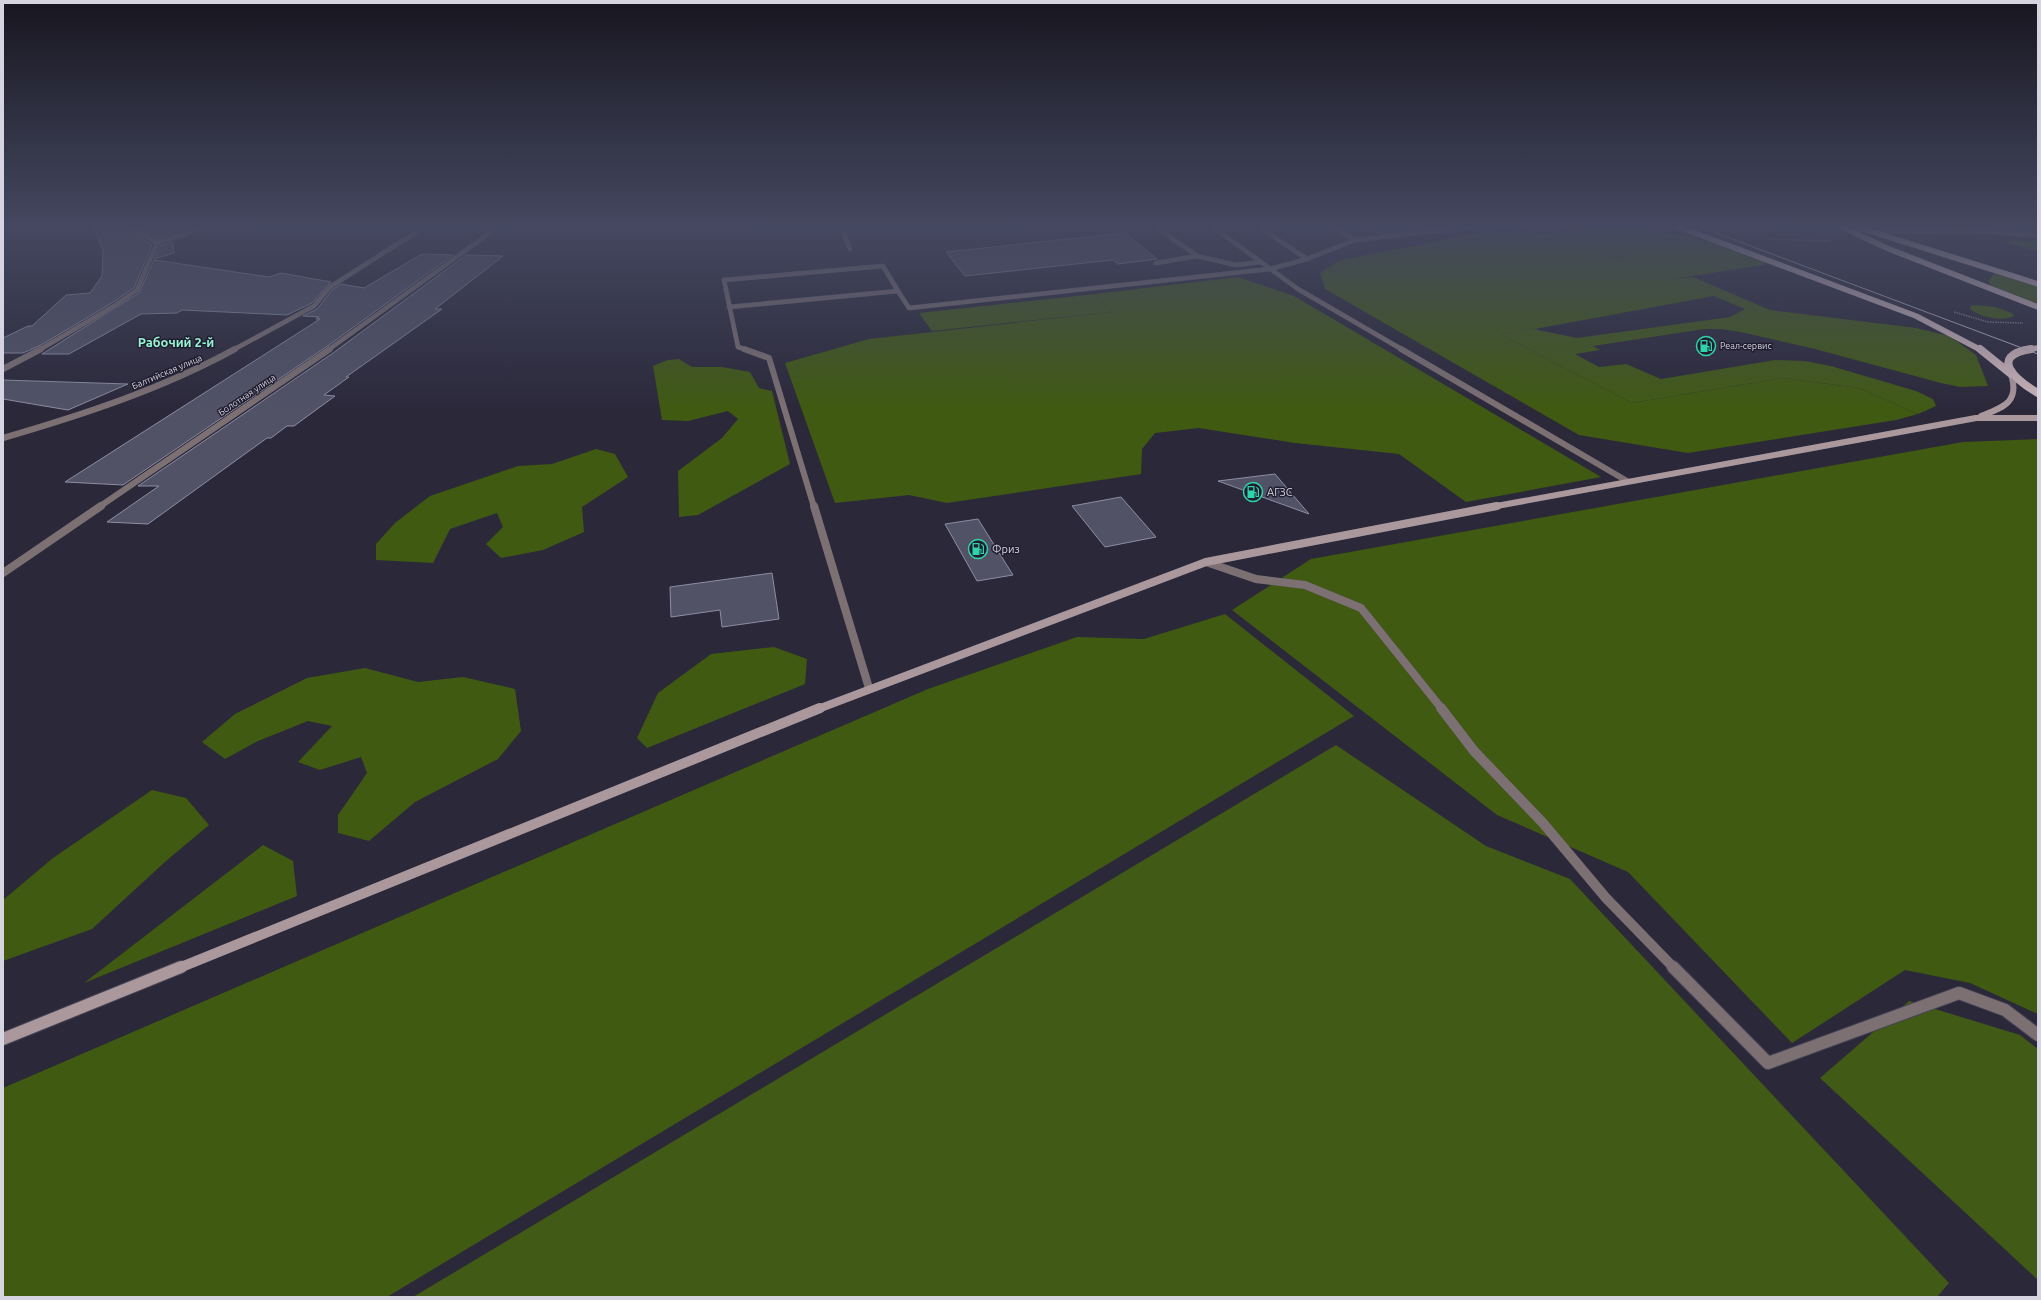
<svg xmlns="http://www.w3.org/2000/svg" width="2041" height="1300" font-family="Ubuntu,sans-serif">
  <rect width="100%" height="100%" fill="#2b283a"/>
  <path fill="#415a15" d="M1613 227 1693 236 1732 249 1681 244 1671 250 1636 251 1632 256 1600 257 1584 247 1490 241 1340 260 1424 244 1467 234 1518 231 1540 234Z
    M1693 277 1770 310 1916 328 1949 336 1976 355 1988 386 1960 387 1941 383 1815 349 1741 332 1721 329H1704L1593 346 1600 350 1575 354 1599 367 1626 364 1661 379 1775 360 1805 361 1831 366 1916 391 1933 399 1936 406 1918 414 1859 388 1783 378 1632 403 1502 335 1533 329 1577 338 1730 317 1745 309 1672 279Z
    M1095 294 1111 312 932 331 919 313Z
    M1336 745 1486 846 1570 879 1949 1283 1937 1297H413Z
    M1909 1001 2020 1035 2038 1049V1280L1820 1078Z"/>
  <path fill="#405a11" d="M1490 241 1546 242 1584 247 1600 257 1632 256 1636 251 1671 250 1681 244 1732 249 1767 262 1763 265 1673 279 1714 296 1502 335 1632 403 1783 378 1859 388 1918 414 1896 420 1688 453 1579 435 1325 289 1320 273 1340 260Z
    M2003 241H2038V252Z
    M1994 274 2012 278 2038 287V304L1991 286 1988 281Z
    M1238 277 1294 296 1601 477 1466 502 1399 454 1295 443 1199 428 1155 433 1142 449 1141 474 947 503 909 495 835 503 785 363 869 339 1111 312 1095 294Z
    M1975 305 1995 307 2012 313 2014 316C2001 322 1980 317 1970 309L1971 306Z
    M679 359 692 367H722L750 372 759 388 772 391 790 464 698 515 679 517 678 471 722 438 738 419 728 411 688 421 662 420 653 366 668 360Z
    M2038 439V1014L1970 983 1905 970 1792 1043 1628 872 1497 815 1232 610 1311 559 1963 442Z
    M596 449 615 454 628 477 582 507 584 532 543 550 501 558 486 544 503 527 497 513 450 529 433 563 376 560V544L395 523 430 496 518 466 552 464Z
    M1225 614 1354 716 387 1297H3V1088L928 689 1077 637 1144 639Z
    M774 647 807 659 805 684 647 748 637 738 658 693 711 654Z
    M365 668 418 682 463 677 515 689 521 731 498 759 415 802 369 841 338 833V815L367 773 361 757 320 770 298 762 332 726 308 721 258 741 225 759 202 742 235 714 307 678Z
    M152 790 186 798 209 825 166 861 92 929 3 961V900L53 858Z
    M263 845 293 861 297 896 84 983Z"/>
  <path fill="#515266" stroke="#8c8ea4" d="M94 228H126L152 245 134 288 112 303 41 345 23 353H3V338L28 326H32L66 295 90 293 102 276 103 251Z
    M138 228H171L172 234 157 239Z
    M1125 233 1157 259 1118 264 1113 260 965 276 946 252Z
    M173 242 174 253 154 259 160 246Z
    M422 254 453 255 329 345 123 485 65 482 320 319H316L319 317 303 316 317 309 332 290 341 284 364 288Z
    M466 255 503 256 435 309H442L346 377H349L324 395 335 396 294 426H287L271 438H267L148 524 107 522 159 486H138L333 353Z
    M154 260 269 277 281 273 331 282 312 303 287 315 182 310 177 313 141 314 69 354H42L139 293Z
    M3 380 128 384 68 410 3 399Z
    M1275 474 1309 514 1218 481Z
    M1121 497 1156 537 1105 547 1072 506Z
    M978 519 1013 575 977 581 945 524Z
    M772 573 779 619 722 627 720 610 671 617 670 587Z"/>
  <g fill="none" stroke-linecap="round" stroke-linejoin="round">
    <defs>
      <path id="service-far2" d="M841 227 850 249
        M1156 227 1197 256 1236 265 1261 262
        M1259 227 1307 259
        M1333 227 1355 240
        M1369 227 1385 236
        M1156 263 1197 256
        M729 307 898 291 909 308 1270 269 1307 259 1355 240 1472 227
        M747 350 738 347 724 280 883 266 898 291"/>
      <path id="service-far1" d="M744 349 769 358 814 507"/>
      <path id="service" d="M814 506 869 688"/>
      <path id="minor-far4" d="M1213 227 1298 289 1403 350
        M1871 232 1968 231 2038 235
        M157 243 206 227
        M39 350 114 306 137 290 157 243 130 227
        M233 350 314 306 330 287 424 227
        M328 350 498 227"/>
      <path id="minor-far3" d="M1401 349 1627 481
        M3 369 41 349
        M3 438C82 415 162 389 235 349
        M99 507 330 349"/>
      <path id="minor-far2" d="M1206 562 1256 579 1305 585 1361 608 1442 709
        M3 573 101 506"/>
      <path id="minor-far1" d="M1441 708 1474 751 1543 823 1606 898 1674 968"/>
      <path id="minor" d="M1673 967 1768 1063 1959 993 2005 1010 2038 1035"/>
      <path id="secondary-far3" d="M1981 416C2004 407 2020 402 2011 374
        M1491 507 1976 418H2038"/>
      <path id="secondary-far2" d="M818 709 1206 562 1497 506"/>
      <path id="secondary-far1" d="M179 968 820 708"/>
      <path id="secondary" d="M3 1039 181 967"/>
      <path id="primary-far1" d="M1679 227 1916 316 1981 350
        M1842 227 1889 249 2038 307
        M1857 227 2038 284
        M2024 350 2038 348"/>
      <path id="primary" d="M1980 349 2011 374
        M2031 349C1987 356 2017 381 2038 393"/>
    </defs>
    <use href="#service-far2" stroke="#464455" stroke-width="5"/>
    <use href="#service-far1" stroke="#464455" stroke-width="6"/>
    <use href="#service" stroke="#464455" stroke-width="8"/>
    <use href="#minor-far4" stroke="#464455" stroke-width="5"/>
    <use href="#minor-far3" stroke="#464455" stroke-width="6"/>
    <use href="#minor-far2" stroke="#464455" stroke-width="8"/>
    <use href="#minor-far1" stroke="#464455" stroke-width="10"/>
    <use href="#minor" stroke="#464455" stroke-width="14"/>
    <use href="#secondary-far3" stroke="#464455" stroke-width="6"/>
    <use href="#secondary-far2" stroke="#464455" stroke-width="8"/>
    <use href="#secondary-far1" stroke="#464455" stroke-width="10"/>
    <use href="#secondary" stroke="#464455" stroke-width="14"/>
    <use href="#primary-far1" stroke="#464455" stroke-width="6"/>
    <use href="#primary" stroke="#464455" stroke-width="8"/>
    <path stroke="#7b7988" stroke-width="1.5" stroke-dasharray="1.5 1" stroke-linecap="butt" d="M1769 239 1830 241
      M1954 312 1988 322 2023 323"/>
    <use href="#service-far2" stroke="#7c7073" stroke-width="4.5"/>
    <use href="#service-far1" stroke="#7c7073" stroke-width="6"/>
    <use href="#service" stroke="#7c7073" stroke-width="8"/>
    <use href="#minor-far4" stroke="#7c7073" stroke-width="4.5"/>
    <use href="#minor-far3" stroke="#7c7073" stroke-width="6"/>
    <use href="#minor-far2" stroke="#7c7073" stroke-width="8"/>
    <use href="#minor-far1" stroke="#7c7073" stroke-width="10"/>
    <use href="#minor" stroke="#7c7073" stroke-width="12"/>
    <use href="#secondary-far3" stroke="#aa989c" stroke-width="6"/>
    <use href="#secondary-far2" stroke="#aa989c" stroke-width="8"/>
    <use href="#secondary-far1" stroke="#aa989c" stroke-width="10"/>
    <use href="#secondary" stroke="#aa989c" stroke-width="12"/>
    <use href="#primary-far1" stroke="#cdb6bc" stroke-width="5.5"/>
    <use href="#primary" stroke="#cdb6bc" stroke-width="8"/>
    <path stroke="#b5b4c1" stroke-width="1" d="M1700 227 2038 354"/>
  </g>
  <linearGradient id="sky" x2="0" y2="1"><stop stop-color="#181620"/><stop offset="0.55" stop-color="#444860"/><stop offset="1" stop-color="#444860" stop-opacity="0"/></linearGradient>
  <rect width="2041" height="410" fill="url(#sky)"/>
  <defs>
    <symbol id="fuel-ring" viewBox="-11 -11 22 22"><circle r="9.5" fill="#211e30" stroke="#30d4aa" stroke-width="1.5"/><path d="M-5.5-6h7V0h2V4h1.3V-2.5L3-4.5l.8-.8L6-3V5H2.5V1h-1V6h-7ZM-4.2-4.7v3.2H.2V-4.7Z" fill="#30d4aa"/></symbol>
  </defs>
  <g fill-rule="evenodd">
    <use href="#fuel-ring" x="1695" y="335" width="22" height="22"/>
    <use href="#fuel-ring" x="1242" y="481" width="22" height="22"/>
    <use href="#fuel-ring" x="967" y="538" width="22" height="22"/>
  </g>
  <g text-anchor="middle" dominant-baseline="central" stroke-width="3" stroke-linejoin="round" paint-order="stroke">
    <g font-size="9" fill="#d5d4e0" stroke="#211e30" text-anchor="start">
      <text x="1720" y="346">Реал-сервис</text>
    </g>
    <g font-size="9" fill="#d5d4e0" stroke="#211e30">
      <text transform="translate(167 372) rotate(-23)">Балтийская улица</text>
      <text transform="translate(247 395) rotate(-34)">Болотная улица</text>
    </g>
    <g font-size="11" fill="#d5d4e0" stroke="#211e30" text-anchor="start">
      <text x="1267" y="492">АГЗС</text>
      <text x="992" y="549">Фриз</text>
    </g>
    <g font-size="13" font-weight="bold" fill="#95f2d2" stroke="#211e30">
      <text x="176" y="342">Рабочий 2‑й</text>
    </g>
  </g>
  <rect width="2041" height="1300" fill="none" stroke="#d5d4e0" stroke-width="8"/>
</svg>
